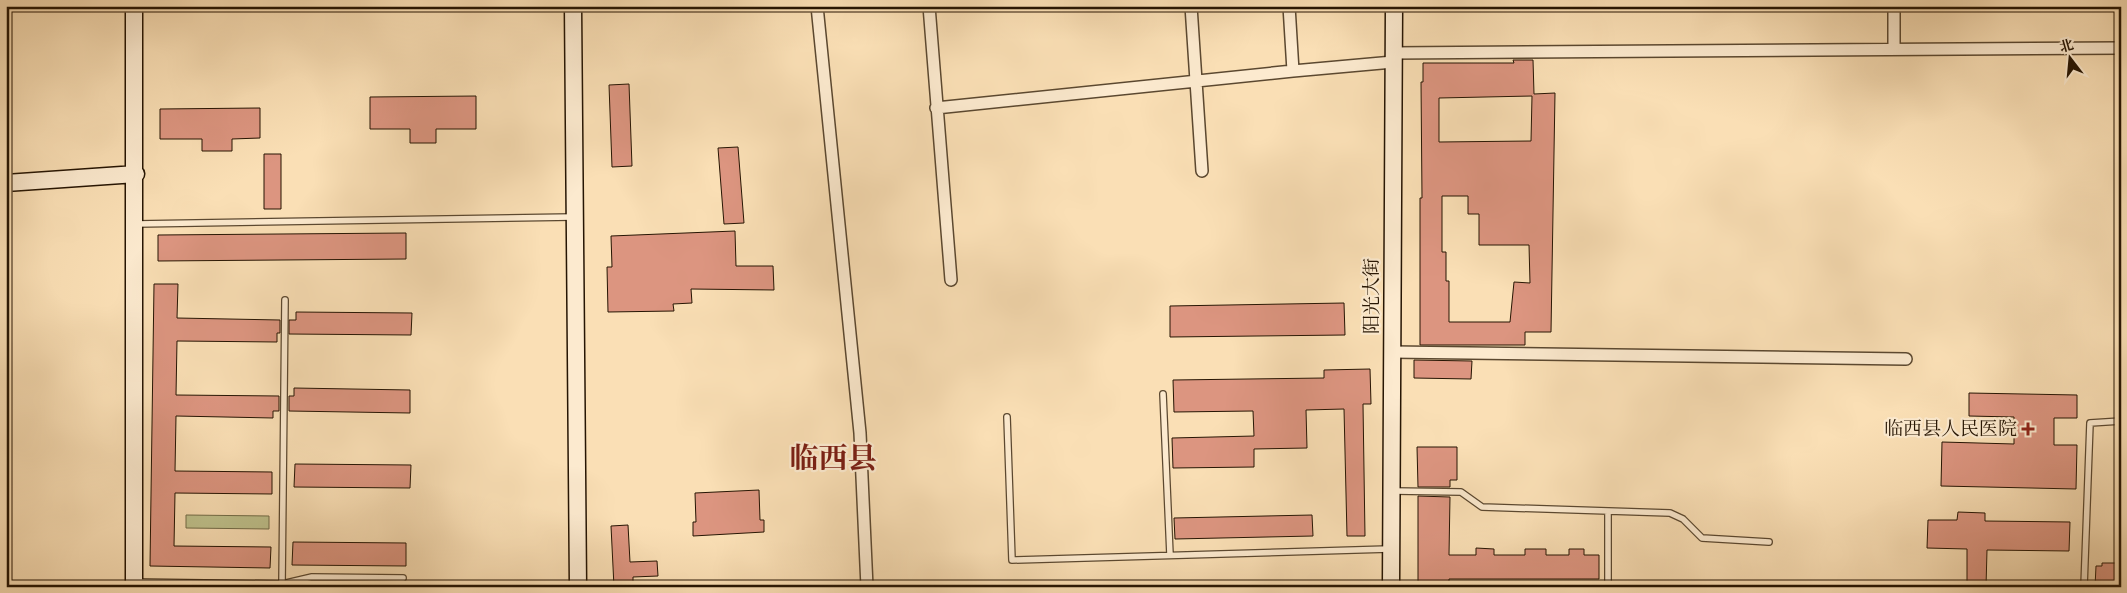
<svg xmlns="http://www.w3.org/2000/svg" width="2127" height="593" font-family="'IM FELL DW Pica','Noto Serif SC',serif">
  <rect width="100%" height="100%" fill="#fadfb5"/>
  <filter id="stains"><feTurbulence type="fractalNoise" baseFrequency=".004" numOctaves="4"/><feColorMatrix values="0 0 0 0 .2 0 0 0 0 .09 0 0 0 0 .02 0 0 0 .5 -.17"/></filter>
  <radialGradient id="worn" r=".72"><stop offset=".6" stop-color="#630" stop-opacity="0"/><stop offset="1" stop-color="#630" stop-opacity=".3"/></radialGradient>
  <path fill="#bfc28d" stroke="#726c48" d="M186 515 269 516V529L186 528Z"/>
  <path fill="#dc9580" stroke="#261503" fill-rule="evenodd" d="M1513 60H1533L1534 94 1555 93 1551 332H1525V345H1420V198H1422L1421 82H1423V63H1514ZM1532 96 1531 141 1439 142V98ZM1442 196H1468V214H1479V245H1529L1530 283 1514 282 1510 322H1449V281H1446V252H1442Z
    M629 84 632 166 612 167 609 85Z
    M476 96V129H436V143H410V129H370V97Z
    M260 108V138L232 139V151H202V139H160V109Z
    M738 147 744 223 724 224 718 148Z
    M264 154H281V209H264Z
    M735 231 736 266H773L774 290 691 289 692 303 673 304 674 311 608 312 607 267H612L611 236Z
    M406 233V259L158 261V235Z
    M154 284H178L177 318 280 320V333H277V342L177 341 176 395 279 396V411H273V418L176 416 175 471 272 472V494L175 493 174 546 271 547 270 568 150 566Z
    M1344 303 1345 335 1170 337V306Z
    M296 312 412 313 411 335 289 334V320H296Z
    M1414 360 1472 361 1471 379 1414 378Z
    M1370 369 1371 404H1363L1365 536H1347L1344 409 1306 410 1307 448 1254 449V467L1173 468 1172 438 1254 436 1253 411 1174 412 1173 380 1324 378V370Z
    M294 388 410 390V413L289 411V396H294Z
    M1969 393 2077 395V418H2054V445H2077L2076 489 1941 486 1942 442 2014 444V417L1969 416Z
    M1417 447H1457V480H1450V487H1418Z
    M295 464 411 465 410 488 294 487Z
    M759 490 760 520H764V532L693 536V522H696L695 493Z
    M1418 496 1450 497 1449 555H1476V548L1494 549V555H1525V549H1546V555H1569V549H1584V555H1599V579H1449V587H1418Z
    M1958 512 1985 513V521L2070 522 2069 551 1987 550 1986 587H1967V549L1927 548 1928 520H1957Z
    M1312 515 1313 536 1175 539 1174 518Z
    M628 525 630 562 657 561 658 576 633 577V587H614L611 526Z
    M293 542 406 543V566L292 565Z
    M2102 563H2121V587H2095L2096 566H2102Z"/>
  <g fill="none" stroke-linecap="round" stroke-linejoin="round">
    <defs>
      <path id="lane" d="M136 224 573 217
        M1163 394 1170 555
        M1007 417 1012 560 1389 549
        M1394 491 1461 492 1482 507 1670 513 1683 519 1702 538 1769 542
        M1608 511V587
        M136 582 282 584 312 577 403 578
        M282 584 285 300
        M2084 587 2090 423 2121 421"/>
      <path id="street" d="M817 6 860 433 867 587
        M929 6 951 280
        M1191 6 1202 171
        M1289 6 1293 71
        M1894 49V6
        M1393 53 2121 48
        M936 108 1293 71 1393 62
        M1392 352 1906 359"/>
      <path id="secondary" d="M573 6 578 587
        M6 183 136 174
        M134 587V6
        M1391 587 1394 6"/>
    </defs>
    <use href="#lane" stroke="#5b4830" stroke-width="8"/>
    <use href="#street" stroke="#5b4830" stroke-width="14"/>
    <use href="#secondary" stroke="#261503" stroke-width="19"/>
    <use href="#lane" stroke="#fceacf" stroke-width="5.5"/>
    <use href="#street" stroke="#fceacf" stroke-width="11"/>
    <use href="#secondary" stroke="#fceacf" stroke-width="16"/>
  </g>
  <path fill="#8f2418" stroke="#fceacf" stroke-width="2" d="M2025.5 421.5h5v5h5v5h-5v5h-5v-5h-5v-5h5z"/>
  <g text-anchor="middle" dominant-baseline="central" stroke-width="4.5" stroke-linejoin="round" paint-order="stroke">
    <g font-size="19" fill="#261503" stroke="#fceacf">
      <text transform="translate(1372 296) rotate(-90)">阳光大街</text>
    </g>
    <g font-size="19" fill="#261503" stroke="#fceacf" text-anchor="end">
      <text x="2017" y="429">临西县人民医院</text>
    </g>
    <g font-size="29" font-weight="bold" fill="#7a1f14" stroke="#fceacf">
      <text x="833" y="460">临西县</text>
    </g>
  </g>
  <rect width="2127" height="593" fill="none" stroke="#fadfb5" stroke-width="25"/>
  <rect x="8" y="8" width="2112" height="578" fill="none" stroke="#261503" stroke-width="2.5"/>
  <rect x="12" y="12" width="2102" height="568" fill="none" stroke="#261503"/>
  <g transform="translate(2070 58) rotate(344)" stroke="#fceacf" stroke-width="4" paint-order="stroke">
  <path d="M0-4L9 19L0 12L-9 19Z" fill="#261503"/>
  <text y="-8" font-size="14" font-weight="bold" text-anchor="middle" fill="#261503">北</text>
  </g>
  <rect width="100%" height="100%" filter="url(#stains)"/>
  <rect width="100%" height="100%" fill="url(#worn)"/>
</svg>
